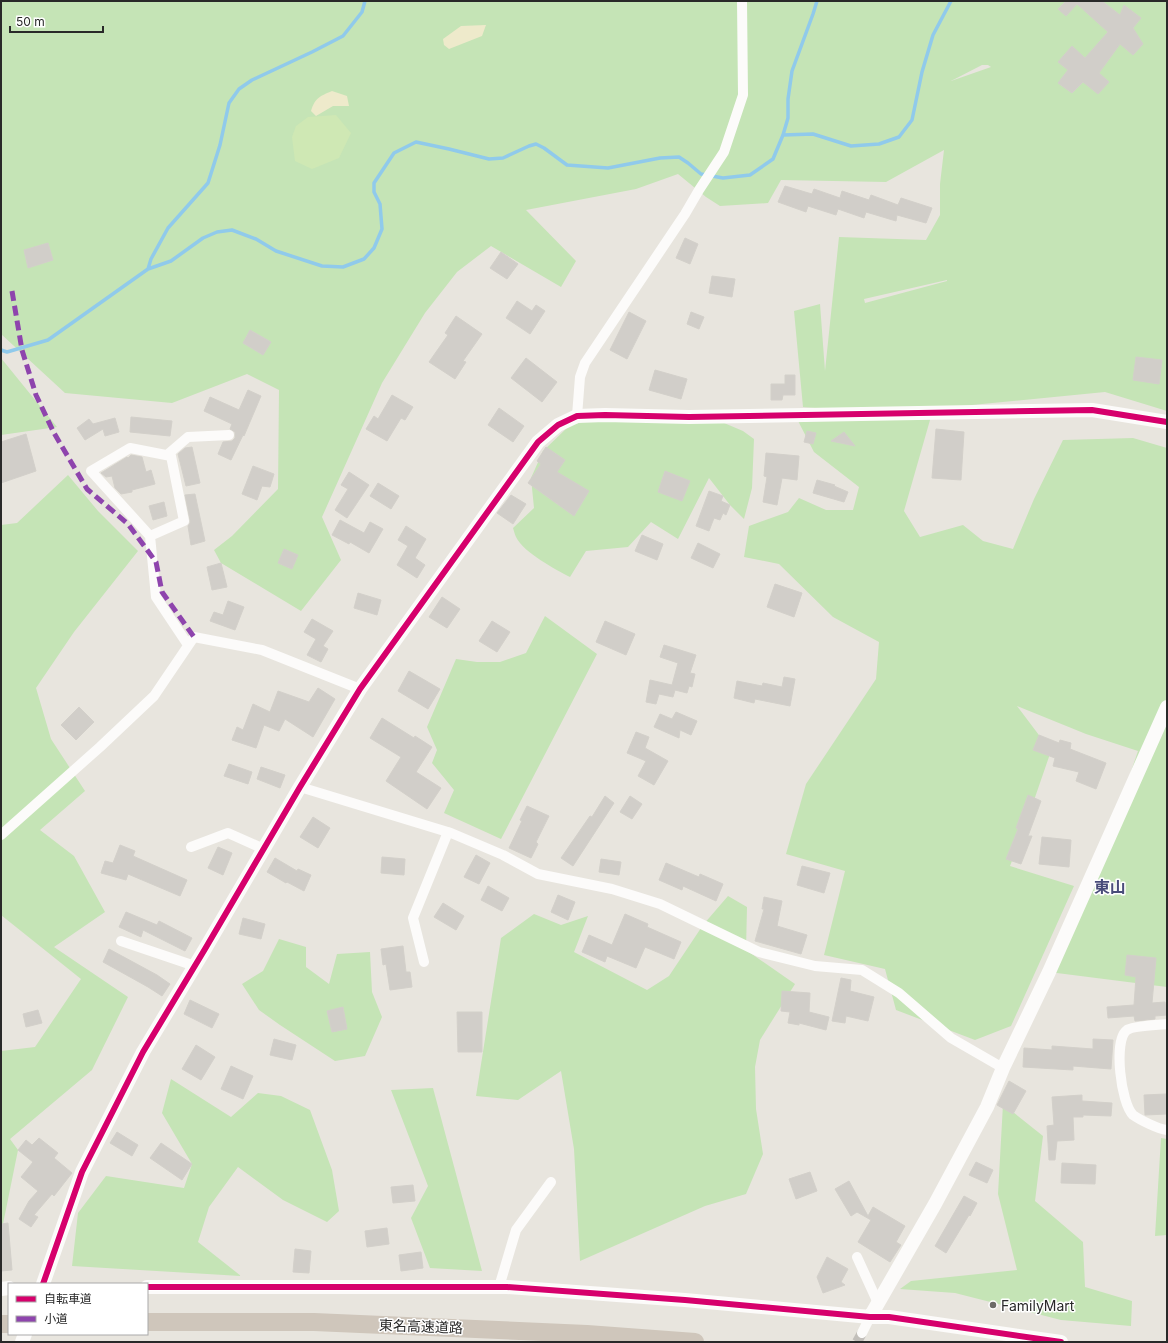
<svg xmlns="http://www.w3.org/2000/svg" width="1168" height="1343" font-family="Inter,'Noto Sans JP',sans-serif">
  <rect width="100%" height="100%" fill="#e8e5de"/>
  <path fill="#c5e4b6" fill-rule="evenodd" d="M1 1H1167V411L1105 392 890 413H932L904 511 920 537 963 525 983 541 1013 549 1034 499 1063 440 1133 438 1167 448V987L1049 972 1110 833 1138 751 1086 734 1017 706 1051 751 1022 835 1010 866 1074 886 1011 1026 975 1040 896 1010 885 969 824 955 845 871 786 854 806 784 876 679 879 642 833 617 779 564 744 557 749 526 788 512 799 498 826 510H853L859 487 814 452 795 415 877 413 803 407 794 311 820 304 825 371 839 237 926 240 940 215V184L944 150 886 182 781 180 768 203 720 206 706 197 678 174 636 189 526 210 576 261 561 287 491 246 457 272 425 313 382 383 322 517 341 560 301 611 221 563 214 550 232 536 278 489 279 390 247 374 172 403 65 393 1 334ZM982 65H988L991 67 951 81ZM947 280V281L865 303 864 299Z
    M1 358 57 427 1 435Z
    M605 415 717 420 743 431 754 439 752 488 744 519 730 505 709 478 678 539 651 522 628 547 586 551 570 577C555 569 524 553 516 537 515 535 514 531 513 528L534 508 531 478 543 451 569 426Z
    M68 475 98 511 138 551 74 632 36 688 51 739 85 791 40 830 74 856 105 912 54 947 128 997 92 1070 10 1139 18 1150 3 1224H1V1051L35 1047 81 979 1 915V525L17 523Z
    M545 616 597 654 501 839 444 813 454 790 432 763 437 750 427 727 456 659 477 662H500L526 653Z
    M728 896 747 907 746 950 795 984 760 1040 755 1067 756 1109 763 1154 746 1194 705 1206 580 1261 574 1149 561 1071 518 1100 476 1096 501 938 534 914 561 925 588 916 574 952 647 990 669 976 703 925Z
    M279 939 306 947V967L329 984 337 954 370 952 372 992 382 1017 365 1056 335 1061 280 1025 259 1010 242 984 263 971Z
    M171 1079 231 1117 258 1093 281 1096 310 1110 332 1170 339 1211 327 1222 283 1200 238 1167 209 1207 198 1242 241 1276 72 1266 78 1213 106 1176 184 1188 192 1164 162 1113Z
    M433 1088 482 1271 430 1268 411 1218 428 1186 391 1090Z
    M1003 1104 1043 1136 1035 1201 1083 1242 1085 1287 1132 1301 1131 1326 1061 1320 955 1293 900 1289 911 1281 1017 1270 998 1194Z
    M1161 1138 1167 1139V1235L1155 1236Z"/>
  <path fill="#eeeacb" d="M486 25 482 36 449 49 444 45 443 39 461 26Z
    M332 91 347 96 349 106H333L316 116 311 111C315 98 320 96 332 91Z"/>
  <path fill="#cfe8b4" d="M336 115 351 133 339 158 312 169 295 161 292 137 296 126 308 117Z"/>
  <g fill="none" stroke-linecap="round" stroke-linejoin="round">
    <path stroke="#90caeb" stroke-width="3.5" d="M783 135 813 134 851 146 879 144 899 137 912 120 922 72 933 35 951 1
      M148 269 151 259 168 228 208 183 220 145 229 103 239 89 252 80 312 52 343 36 362 12 365 1
      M1 350 7 352 48 340 148 269 171 261 203 238 217 232 232 230 256 239 276 251 322 266 343 267 364 259 374 248 382 229 380 204 374 192V183L394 153 416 142 449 149 489 159 503 158 529 146 536 144 544 148 567 165 608 168 660 158 679 157 688 163 701 174 723 178 750 175 773 159 783 135 788 118V99L792 71 813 14 817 1"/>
  </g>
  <path fill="#d1cec9" stroke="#d3d0ca" d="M1066 1H1102L1120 15 1124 5 1141 18 1133 28 1143 44 1133 55 1120 44 1099 73 1109 82 1098 94 1083 82 1072 93 1058 83 1068 70 1058 62 1072 46 1085 58 1108 32 1077 4 1066 16 1058 9Z
    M785 186 812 194 814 189 840 198 842 191 869 200 871 195 898 205 901 198 932 208 926 223 897 215 896 221 866 212 864 218 838 209 836 215 808 206 806 212 778 202Z
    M685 238 698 244 690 264 676 258Z
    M48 243 53 260 28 268 24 250Z
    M501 252 518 264 507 279 490 268Z
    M712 276 735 279 732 297 709 293Z
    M517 301 532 311 536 305 545 311 530 334 506 318Z
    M629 312 646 321 627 359 610 350Z
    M691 312 704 317 699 329 687 324Z
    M456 316 482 334 463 361 466 362 455 379 429 362 448 335 445 333Z
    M250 330 271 342 263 355 243 343Z
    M1136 357 1162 360 1159 384 1133 380Z
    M526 358 557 382 542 402 511 378Z
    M655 370 687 379 681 399 649 390Z
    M785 375H795V395H783L782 400H771V384H785Z
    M248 390 261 396 244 436 243 435 231 460 218 454 223 442 232 441 235 438V432L230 429 232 424 204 411 210 397 239 410Z
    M392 395 413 407 405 420 401 418 387 441 366 429 374 416 378 419Z
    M499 408 524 426 513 442 488 425Z
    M131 417 172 421 170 436 130 432Z
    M115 418 119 432 105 436 103 429 85 440 77 428 89 419 93 424Z
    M936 429 964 432 961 480 932 478Z
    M807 431 816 433 813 444 804 442Z
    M844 432 855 446 831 441Z
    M26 434 36 471 1 483V442Z
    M192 447 200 483 186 486 178 454 185 448Z
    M546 447 565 460 557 472 589 491 574 516 528 483 541 464 537 461Z
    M766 453 799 456 797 480 782 478 777 505 763 502 767 477 764 476Z
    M131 455 142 457 146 472 151 470 155 484 132 490V492L121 494 115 488 112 476 106 477 101 473 127 457 128 458Z
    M253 466 274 474 270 487 262 486 257 500 242 494Z
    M665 471 690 481 682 501 658 492Z
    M349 472 369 485 347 518 335 510 348 489 341 485Z
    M817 480 835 485 834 486 848 492 844 502 813 493Z
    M378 483 399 496 391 509 370 496Z
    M709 491 723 496 721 501 730 505 726 515 723 513 720 520 714 518 709 531 696 526Z
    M195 494 205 541 191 545 188 526 190 523V520L185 495Z
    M511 495 526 504 513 524 497 513Z
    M164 502 167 516 153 520 149 506Z
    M340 520 364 533 370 522 383 529 369 553 350 542 349 544 332 535Z
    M406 526 426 539 415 558 425 565 417 578 397 565 408 546 398 540Z
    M642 535 663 544 657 560 635 551Z
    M698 543 720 554 713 568 691 558Z
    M284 549 298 555 292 569 278 563Z
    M221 563 227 587 212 590 207 567Z
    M775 584 802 593 794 617 767 607Z
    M358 593 381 600 377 615 354 608Z
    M442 597 460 609 447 628 429 617Z
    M228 601 244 607 235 630 210 621 214 612 223 615Z
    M312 619 333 631 323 646 328 649 321 662 307 655 316 639 304 632Z
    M492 621 510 632 497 652 479 641Z
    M605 621 635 634 626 655 596 642Z
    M664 645 696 655 690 673 695 674 692 687 689 686 687 693 675 690 673 697 659 694 656 704 646 702 650 680 672 685 678 663 660 657Z
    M409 671 440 689 428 709 398 691Z
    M784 677 795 679 790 706 755 699 754 703 734 698 737 681 762 686 763 683 782 687Z
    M318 688 335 699 313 737 285 719 279 731 264 725 256 748 232 740 237 727 243 730 253 704 270 712 278 691 309 702Z
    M79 707 94 722 76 740 61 725Z
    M676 712 697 721 691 735 680 730 679 738 654 727 660 714 672 719Z
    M382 718 414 738 415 736 432 747 416 772 441 788 427 809 386 781 401 757 370 738Z
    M636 732 649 737 645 748 668 761 654 785 638 776 646 761 627 753Z
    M1039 735 1059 743 1060 740 1071 743 1070 749 1106 763 1096 789 1076 781 1079 772 1053 766 1055 758 1033 750Z
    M229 764 252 772 248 784 224 776Z
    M261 767 285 775 280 788 257 779Z
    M1028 795 1041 801 1028 836H1032L1021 864 1006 859 1018 829 1016 828Z
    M605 796 614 803 573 866 561 858 590 816 592 817Z
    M630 796 642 804 632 819 620 812Z
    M527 806 549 816 536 842 538 844 531 858 509 848 522 821 520 820Z
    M313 817 330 828 318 848 300 837Z
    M1042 837 1071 840 1069 867 1039 864Z
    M120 845 135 851 133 856 187 880 180 896 128 874 126 880 101 873 105 861 113 863Z
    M218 847 232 853 223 875 208 868Z
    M476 855 490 863 479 884 464 877Z
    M382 857 405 859 404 875 381 873Z
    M275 858 297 871 298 869 311 875 304 891 287 882 286 883 267 872Z
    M601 859 621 862 619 875 599 872Z
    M666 863 699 877 700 874 723 884 716 901 683 886 682 890 659 880Z
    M802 866 830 873 824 893 797 885Z
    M488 886 509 898 502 911 481 900Z
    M558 895 575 902 568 920 551 912Z
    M764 897 782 901 777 926 807 935 801 954 755 941 764 909H762Z
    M443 903 464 916 456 930 434 917Z
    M126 912 157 925 159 921 192 938 185 951 143 930 141 937 119 927Z
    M625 914 648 924 647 927 681 942 674 959 645 947 636 968 607 956 605 962 582 952 589 935 612 945Z
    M243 918 265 924 261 939 239 934Z
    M403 946 406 972H410L412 987 390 990 386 964 383 965 381 949Z
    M109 949 157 975 170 984 162 996 148 987 103 962Z
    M1127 955 1156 958 1152 1003 1165 1002 1167 1015 1155 1016V1019L1135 1021 1134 1016 1108 1018 1107 1007 1134 1005 1136 977 1125 975Z
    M841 978 851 980 850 991 874 997 868 1021 846 1016 845 1023 832 1021Z
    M782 991 810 993 809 1012 829 1017 826 1030 799 1023V1025L788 1023 790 1012 781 1011Z
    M190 1000 219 1014 212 1028 184 1014Z
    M343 1007 347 1029 332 1032 327 1011Z
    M38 1010 42 1023 26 1027 23 1014Z
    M457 1012H482V1052H458Z
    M274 1039 296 1045 292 1060 270 1055Z
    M1093 1039 1113 1040 1111 1069 1073 1066V1070L1023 1067 1024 1048 1052 1050V1046L1093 1049Z
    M196 1045 215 1057 201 1080 182 1069Z
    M231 1066 253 1076 243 1099 221 1089Z
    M1009 1081 1026 1091 1013 1114 997 1105Z
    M1166 1094 1167 1114 1145 1115 1144 1095Z
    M1082 1095V1101L1112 1103 1111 1116 1083 1115V1117H1073L1074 1140 1057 1141 1055 1160H1049L1047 1126 1054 1125 1052 1097Z
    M117 1132 138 1145 132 1156 110 1143Z
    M39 1138 58 1153 54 1158 72 1173 54 1196 52 1194 34 1215 38 1217 31 1227 19 1219 29 1201 38 1191 21 1177 33 1162 18 1150 26 1140 32 1145Z
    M161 1143 192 1164 182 1180 150 1158Z
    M976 1162 993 1170 987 1183 969 1175Z
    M1062 1163 1096 1165 1095 1184 1061 1183Z
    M810 1172 817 1191 796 1199 789 1179Z
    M849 1181 868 1216 873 1207 905 1226 896 1242 901 1245 890 1262 858 1242 871 1220 857 1212 851 1216 835 1189Z
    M413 1185 415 1201 393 1203 391 1187Z
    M964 1196 977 1203 970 1216 969 1215 946 1253 935 1246Z
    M8 1223 12 1270 1 1271V1224Z
    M387 1228 389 1244 367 1247 365 1231Z
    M295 1249 311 1251 309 1273 293 1272Z
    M421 1252 423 1268 401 1271 399 1255Z
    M827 1257 848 1269 841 1282 845 1285 823 1293 817 1277Z"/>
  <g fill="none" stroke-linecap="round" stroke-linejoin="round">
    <path stroke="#c2bfba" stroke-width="10" stroke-dasharray="10 5" stroke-linecap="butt" d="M857 1342 862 1333"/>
    <path stroke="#fcfbfa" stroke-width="10" d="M577 416 580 377 585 363 685 214 699 190 724 152 743 95 742 1
      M167 455 188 437 229 435
      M150 536 91 471 130 448 171 456 184 521 150 536 156 597 188 645
      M300 787 451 833 503 855 538 874 612 889 660 904 759 952 815 966 862 970 899 993 951 1038 1003 1068
      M1 835 100 747 154 696 194 637 262 650 360 689
      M191 847 228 833 264 849
      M121 941 195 966
      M424 962 413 918 448 832
      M1167 1024C1159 1025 1132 1026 1127 1030 1113 1040 1121 1104 1133 1115 1140 1120 1158 1129 1167 1130
      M857 1257 878 1303
      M499 1287 516 1230 551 1182
      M862 1333 870 1317"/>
    <path stroke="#fcfbfa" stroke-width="14" d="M43 1284 82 1172 143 1052 205 949 300 787 360 689 538 442 558 425 577 416 605 415 689 417 1092 410 1167 422
      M147 1287H507L685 1300 870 1317H889L1061 1342
      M1 1289 9 1288
      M870 1317 935 1204 987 1107 1003 1068 1049 972 1167 707
      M22 1342 25 1334"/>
    <path stroke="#cfc6bb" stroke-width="18" d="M147 1322H314L587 1334 695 1342
      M1 1324H9"/>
    <path stroke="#8e44ad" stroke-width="5" stroke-dasharray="10 5" stroke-linecap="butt" d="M12 291 22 350 36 395 54 433 87 489 128 524 156 562 162 592 194 637"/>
    <defs>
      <path id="cycleway" d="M43 1284 82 1172 143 1052 205 949 300 787 360 689 538 442 558 425 577 416 605 415 689 417 1092 410 1167 422
        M147 1287H507L685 1300 870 1317H889L1061 1342"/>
    </defs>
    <use href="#cycleway" stroke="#fff" stroke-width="8"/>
    <use href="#cycleway" stroke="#d6006c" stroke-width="6"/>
  </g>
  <circle fill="#6c6b68" stroke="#fff" stroke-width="1.5" cx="993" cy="1305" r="4"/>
  <g text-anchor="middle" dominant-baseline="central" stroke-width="3" stroke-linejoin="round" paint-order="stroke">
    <g font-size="14" fill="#292929" stroke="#fff" text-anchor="start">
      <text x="1001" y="1305">FamilyMart</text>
    </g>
    <g font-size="14" fill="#292929" stroke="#fff">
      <text transform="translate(421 1326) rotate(2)">東名高速道路</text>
    </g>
    <g font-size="16" font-weight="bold" fill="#494c7a" stroke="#fff">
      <text x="1110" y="887">東山</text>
    </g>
  </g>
  <rect width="1168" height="1343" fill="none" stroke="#292929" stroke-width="4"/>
  <rect x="8" y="1283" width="140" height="52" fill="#ffffff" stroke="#a9a9a9"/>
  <rect x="16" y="1296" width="20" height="6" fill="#d6006c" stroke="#a9a9a9"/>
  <text x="44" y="1303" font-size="12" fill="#292929">自転車道</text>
  <rect x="16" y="1316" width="20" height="6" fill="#8e44ad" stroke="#a9a9a9"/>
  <text x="44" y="1323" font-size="12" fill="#292929">小道</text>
  <path d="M10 26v6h93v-6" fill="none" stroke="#292929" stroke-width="2"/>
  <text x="16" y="26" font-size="12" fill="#292929" stroke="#ffffff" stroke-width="3" paint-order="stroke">50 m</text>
</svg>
